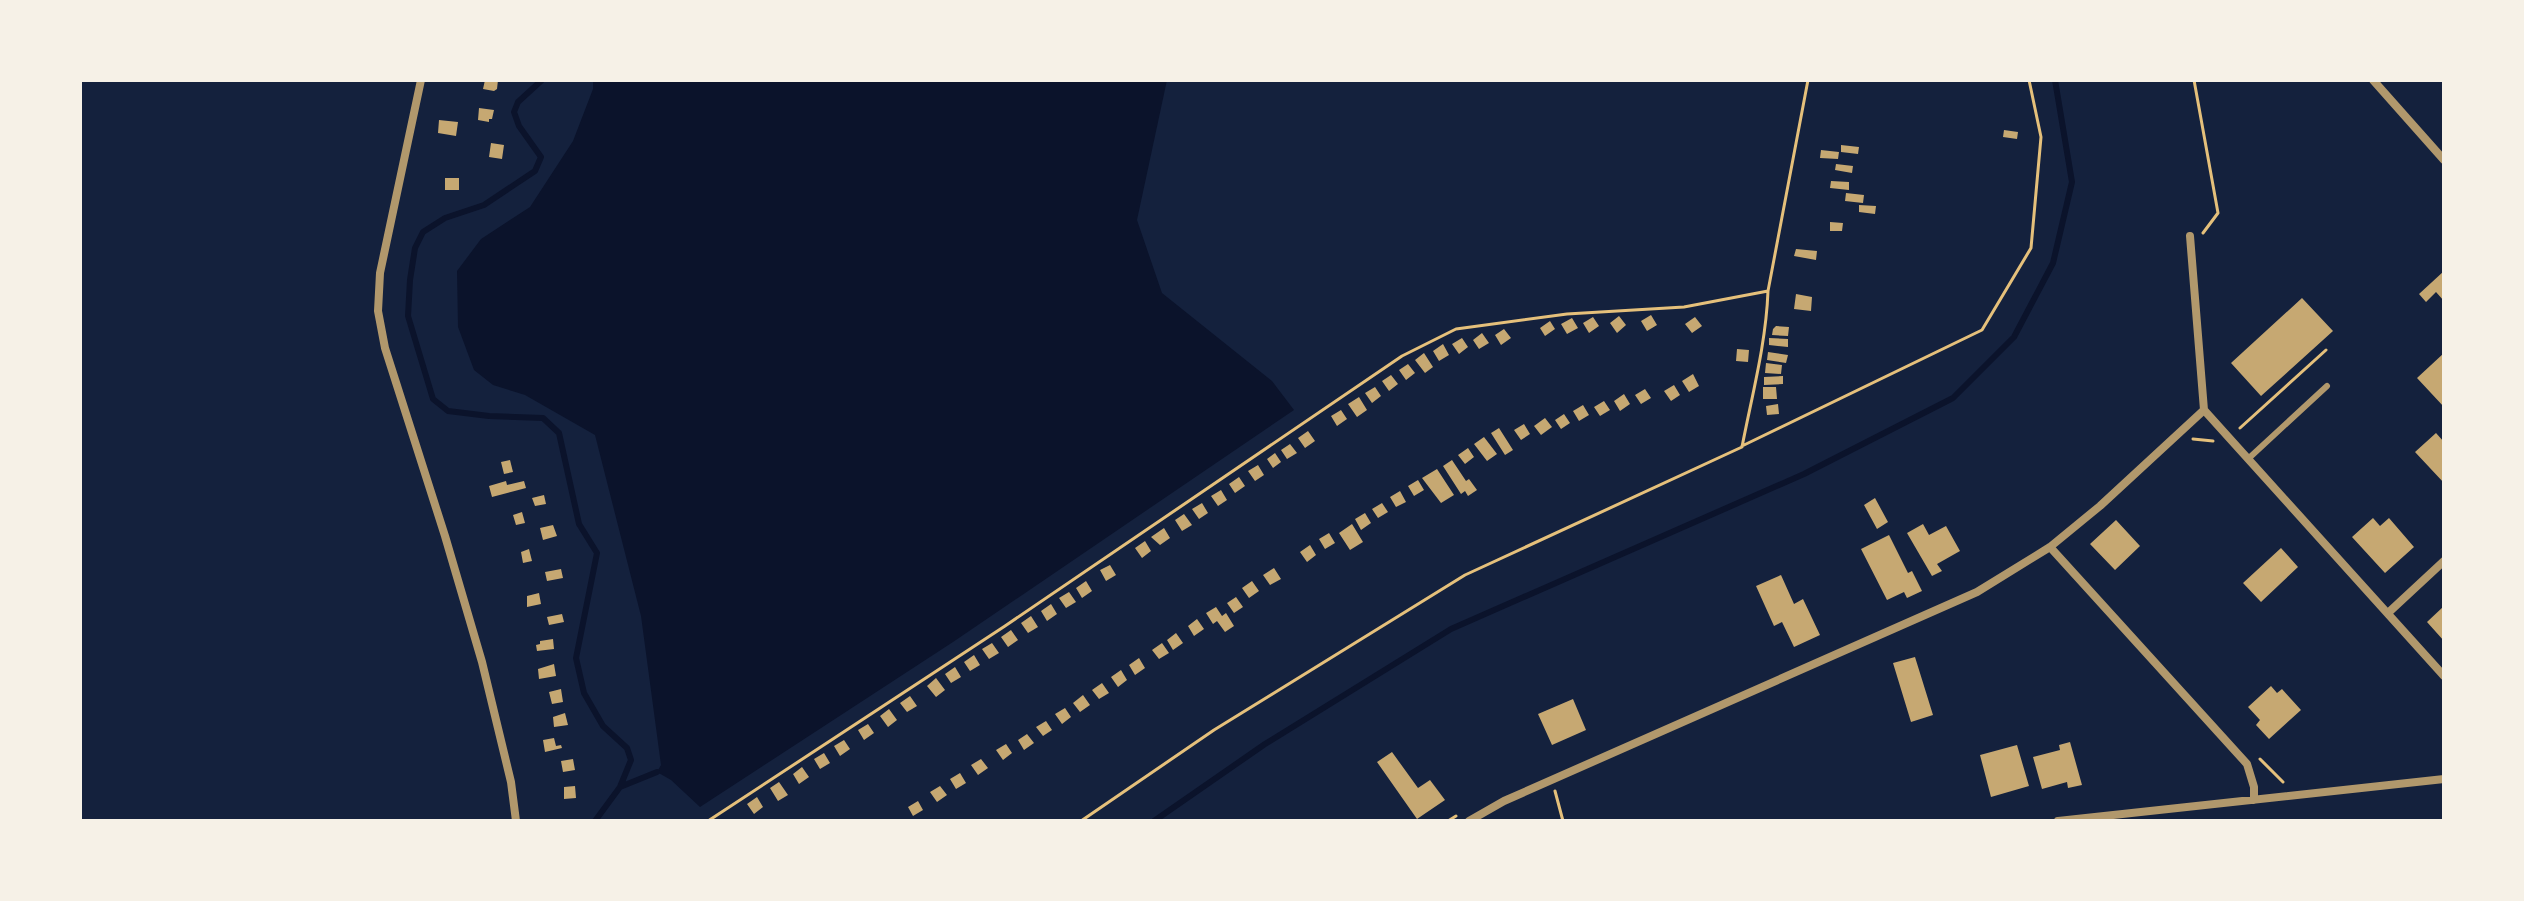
<svg xmlns="http://www.w3.org/2000/svg" width="2524" height="901" font-family="'Titillium Web',sans-serif">
  <rect width="100%" height="100%" fill="#14213d"/>
  <path fill="#0b132b" d="M593 80H1167L1137 220 1162 293 1272 381 1294 410 953 642 700 807 671 780 657 772 661 765 641 616 595 435 525 395 493 385 474 370 458 327 457 271 481 239 530 207 573 141 593 89Z"/>
  <g fill="none" stroke-linecap="round" stroke-linejoin="round">
    <path stroke="#0b132b" stroke-width="6" d="M542 80 518 102 514 112 519 126 541 157 535 171 484 205 445 218 423 232 415 248 410 280 408 316 433 399 448 411 489 416 543 418 559 433 579 524 597 553 576 658 584 693 603 726 627 748 631 760 620 787 595 821
      M620 787 657 772
      M1154 821 1265 744 1451 629 1804 474 1953 398 2014 337 2053 263 2072 182 2055 80"/>
  </g>
  <path fill="#c6a872" d="M485 80H498L497 89 494 91 483 89Z
    M479 108 494 110 492 119H489V122L478 120Z
    M439 120 458 122 456 136 438 133Z
    M2004 130 2018 132 2017 139 2003 137Z
    M491 143 504 145 502 159 489 157Z
    M1841 145 1859 147 1858 154 1841 152Z
    M1821 150 1839 152 1838 159 1820 158Z
    M1836 164 1853 166 1852 173 1835 170Z
    M445 178H459V190H445Z
    M1831 181 1849 182V190L1830 188Z
    M1846 193 1864 195 1863 203 1845 201Z
    M1859 205 1876 206 1875 214 1859 212Z
    M1830 222 1843 223 1842 231H1830Z
    M1796 249 1817 251 1816 260 1794 256Z
    M2444 271V301L2436 292 2426 302 2419 294Z
    M1796 294 1812 297 1811 311 1794 309Z
    M2302 298 2333 331 2261 396 2231 363Z
    M1651 315 1657 325 1647 331 1641 321Z
    M1619 316 1626 325 1617 333 1610 323Z
    M1593 317 1599 326 1589 333 1583 323Z
    M1695 317 1702 326 1692 333 1685 324Z
    M1572 318 1578 328 1567 334 1561 324Z
    M1550 321 1555 329 1545 336 1540 328Z
    M1776 326 1789 327 1788 336 1772 335 1773 329Z
    M1504 329 1511 338 1501 345 1495 335Z
    M1482 333 1489 343 1479 349 1473 340Z
    M1462 338 1468 347 1459 354 1452 344Z
    M1769 338 1788 339V347L1769 345Z
    M1443 344 1449 355 1439 361 1433 351Z
    M1737 349 1749 350 1748 362 1736 361Z
    M1768 352 1788 355 1786 363 1767 360Z
    M1424 353 1433 367 1425 373 1415 360Z
    M2444 353V407L2417 378Z
    M1766 363 1782 365 1781 374 1765 373Z
    M1408 364 1415 373 1406 380 1399 370Z
    M1693 374 1699 386 1689 392 1682 381Z
    M1391 375 1398 384 1389 391 1382 381Z
    M1783 376V384L1764 385V377Z
    M1674 385 1680 395 1671 401 1664 391Z
    M1375 387 1381 396 1372 403 1365 393Z
    M1763 387H1776L1777 399H1763Z
    M1645 389 1651 398 1641 404 1635 395Z
    M1624 394 1630 404 1620 411 1614 401Z
    M1359 397 1367 410 1357 417 1348 404Z
    M1604 401 1610 410 1600 416 1594 407Z
    M1778 404 1779 414 1767 415 1766 406Z
    M1583 405 1589 415 1579 421 1573 411Z
    M1341 410 1347 419 1337 426 1331 416Z
    M1564 414 1570 423 1561 429 1555 420Z
    M1545 418 1552 427 1541 435 1534 426Z
    M1524 424 1530 434 1521 440 1514 430Z
    M1499 428 1513 450 1505 455 1491 433Z
    M1308 431 1315 441 1305 448 1298 438Z
    M2436 433 2444 442V483L2415 452Z
    M1484 437 1497 454 1487 461 1474 444Z
    M1290 444 1297 453 1287 459 1281 450Z
    M1468 448 1474 457 1465 464 1458 455Z
    M1275 453 1281 462 1273 468 1267 459Z
    M510 460 513 472 504 474 501 462Z
    M1452 460 1466 481 1469 479 1477 490 1468 496 1465 491 1461 494 1443 466Z
    M1258 465 1264 475 1255 481 1248 471Z
    M1437 469 1454 495 1441 503 1422 478Z
    M1239 477 1245 486 1235 493 1229 484Z
    M1418 480 1424 490 1414 496 1408 486Z
    M506 481 507 485 524 481 526 488 492 497 489 486Z
    M1221 490 1227 500 1218 506 1211 496Z
    M1400 491 1406 502 1396 507 1390 497Z
    M544 495 546 504 535 506 532 498Z
    M1875 498 1888 522 1877 529 1864 505Z
    M1202 503 1208 513 1199 519 1192 509Z
    M1382 503 1388 512 1378 518 1372 509Z
    M522 512 525 523 516 525 513 515Z
    M1365 513 1371 523 1361 530 1355 519Z
    M1184 514 1192 525 1182 531 1175 520Z
    M2373 518 2380 526 2389 518 2414 547 2385 573 2352 537Z
    M2116 520 2140 546 2115 570 2090 544Z
    M1352 524 1363 542 1350 550 1339 533Z
    M1923 524 1929 535 1946 526 1960 551 1937 564 1942 571 1932 576 1907 533Z
    M553 525 557 536 543 540 540 528Z
    M1164 528 1170 538 1160 545 1151 537Z
    M1329 533 1335 543 1325 549 1319 539Z
    M1889 535 1908 573 1912 571 1922 591 1907 598 1904 592 1887 600 1861 549Z
    M1145 541 1151 551 1142 558 1135 548Z
    M1310 545 1316 555 1307 562 1300 552Z
    M2281 548 2298 567 2261 602 2243 583Z
    M529 549 532 561 523 563 521 552Z
    M1110 565 1116 575 1106 581 1100 570Z
    M1274 568 1281 579 1270 585 1263 575Z
    M561 569 563 578 547 581 545 572Z
    M1781 575 1794 604 1803 599 1820 635 1794 647 1782 622 1774 626 1756 586Z
    M1086 581 1092 591 1082 598 1076 588Z
    M1252 581 1259 591 1249 598 1242 588Z
    M1069 592 1076 602 1066 608 1059 598Z
    M539 593 541 604 527 607V596Z
    M1236 597 1243 607 1234 613 1227 603Z
    M1051 604 1057 614 1047 621 1041 611Z
    M2444 606V641L2427 622Z
    M1216 607 1222 616 1226 613 1234 626 1225 632 1217 621 1213 624 1206 613Z
    M562 614 564 622 549 625 547 617Z
    M1031 616 1038 627 1028 633 1021 623Z
    M1197 619 1204 629 1194 636 1188 626Z
    M1011 630 1018 640 1008 647 1001 637Z
    M1176 633 1183 643 1173 650 1167 640Z
    M553 639 554 649 537 651 536 645 540 644V641Z
    M992 643 999 653 989 659 982 649Z
    M1162 643 1169 653 1159 659 1152 650Z
    M974 655 980 665 970 671 964 662Z
    M1915 657 1933 715 1911 722 1893 663Z
    M1139 658 1145 668 1135 675 1129 665Z
    M554 664 556 676 539 679 538 669Z
    M955 667 961 677 951 683 945 674Z
    M1121 670 1127 680 1118 687 1111 677Z
    M936 678 945 690 936 697 927 686Z
    M1102 683 1109 693 1099 699 1092 690Z
    M2271 686 2277 693 2282 689 2301 710 2269 739 2256 725 2260 720 2248 707Z
    M561 689 563 702 552 704 549 692Z
    M1083 695 1090 705 1080 712 1073 703Z
    M910 696 917 706 907 712 900 703Z
    M1573 699 1586 730 1552 745 1538 714Z
    M1065 708 1071 717 1062 724 1055 714Z
    M889 709 897 720 888 727 880 716Z
    M565 713 568 725 554 727 553 717Z
    M1046 721 1052 730 1043 736 1036 727Z
    M868 724 874 733 864 740 858 730Z
    M1027 734 1034 743 1024 750 1018 740Z
    M554 738 556 746 561 745 562 748 545 752 543 740Z
    M844 740 850 749 840 756 834 746Z
    M2070 742 2082 785 2068 788 2067 782 2042 789 2033 757 2060 750 2059 745Z
    M1006 744 1012 753 1003 760 996 750Z
    M2017 745 2029 786 1991 797 1980 755Z
    M1392 752 1418 788 1430 780 1445 800 1417 819 1377 762Z
    M824 753 830 763 820 769 814 759Z
    M573 759 575 770 563 772 561 761Z
    M981 759 988 768 978 775 971 765Z
    M802 767 809 777 799 784 793 774Z
    M960 773 966 783 956 789 950 779Z
    M779 782 788 795 778 801 770 788Z
    M575 786 576 798 564 799V787Z
    M940 786 947 795 937 802 930 792Z
    M757 797 763 807 754 814 747 804Z
    M918 801 923 810 913 816 908 807Z"/>
  <g fill="none" stroke-linecap="round" stroke-linejoin="round">
    <path stroke="#e5c07b" stroke-width="3" d="M2194 80 2218 213 2203 233
      M2240 428 2326 350
      M2193 439 2213 441
      M1742 446 1982 330 2031 248 2041 137 2029 80
      M2260 759 2283 782
      M1555 791 1563 821
      M708 821 1005 626 1402 356 1456 329 1567 314 1684 307 1768 291
      M1081 821 1214 730 1465 575 1742 447C1752 395 1766 344 1768 291L1808 80
      M1448 821 1456 816"/>
    <path stroke="#b1986c" stroke-width="6" d="M2248 459 2327 386"/>
    <path stroke="#b1986c" stroke-width="8" d="M421 80 380 273 378 311 385 348 445 536 482 662 511 782 516 821
      M2373 80 2444 160
      M2190 236 2204 410
      M2050 547 2247 764 2254 787V800
      M2388 613 2444 561
      M1469 821 1504 801 1977 592 2050 547 2100 506 2204 410 2444 676
      M2058 821 2444 779"/>
  </g>
  <rect width="2524" height="901" fill="none" stroke="#f6f1e7" stroke-width="164"/>
</svg>
